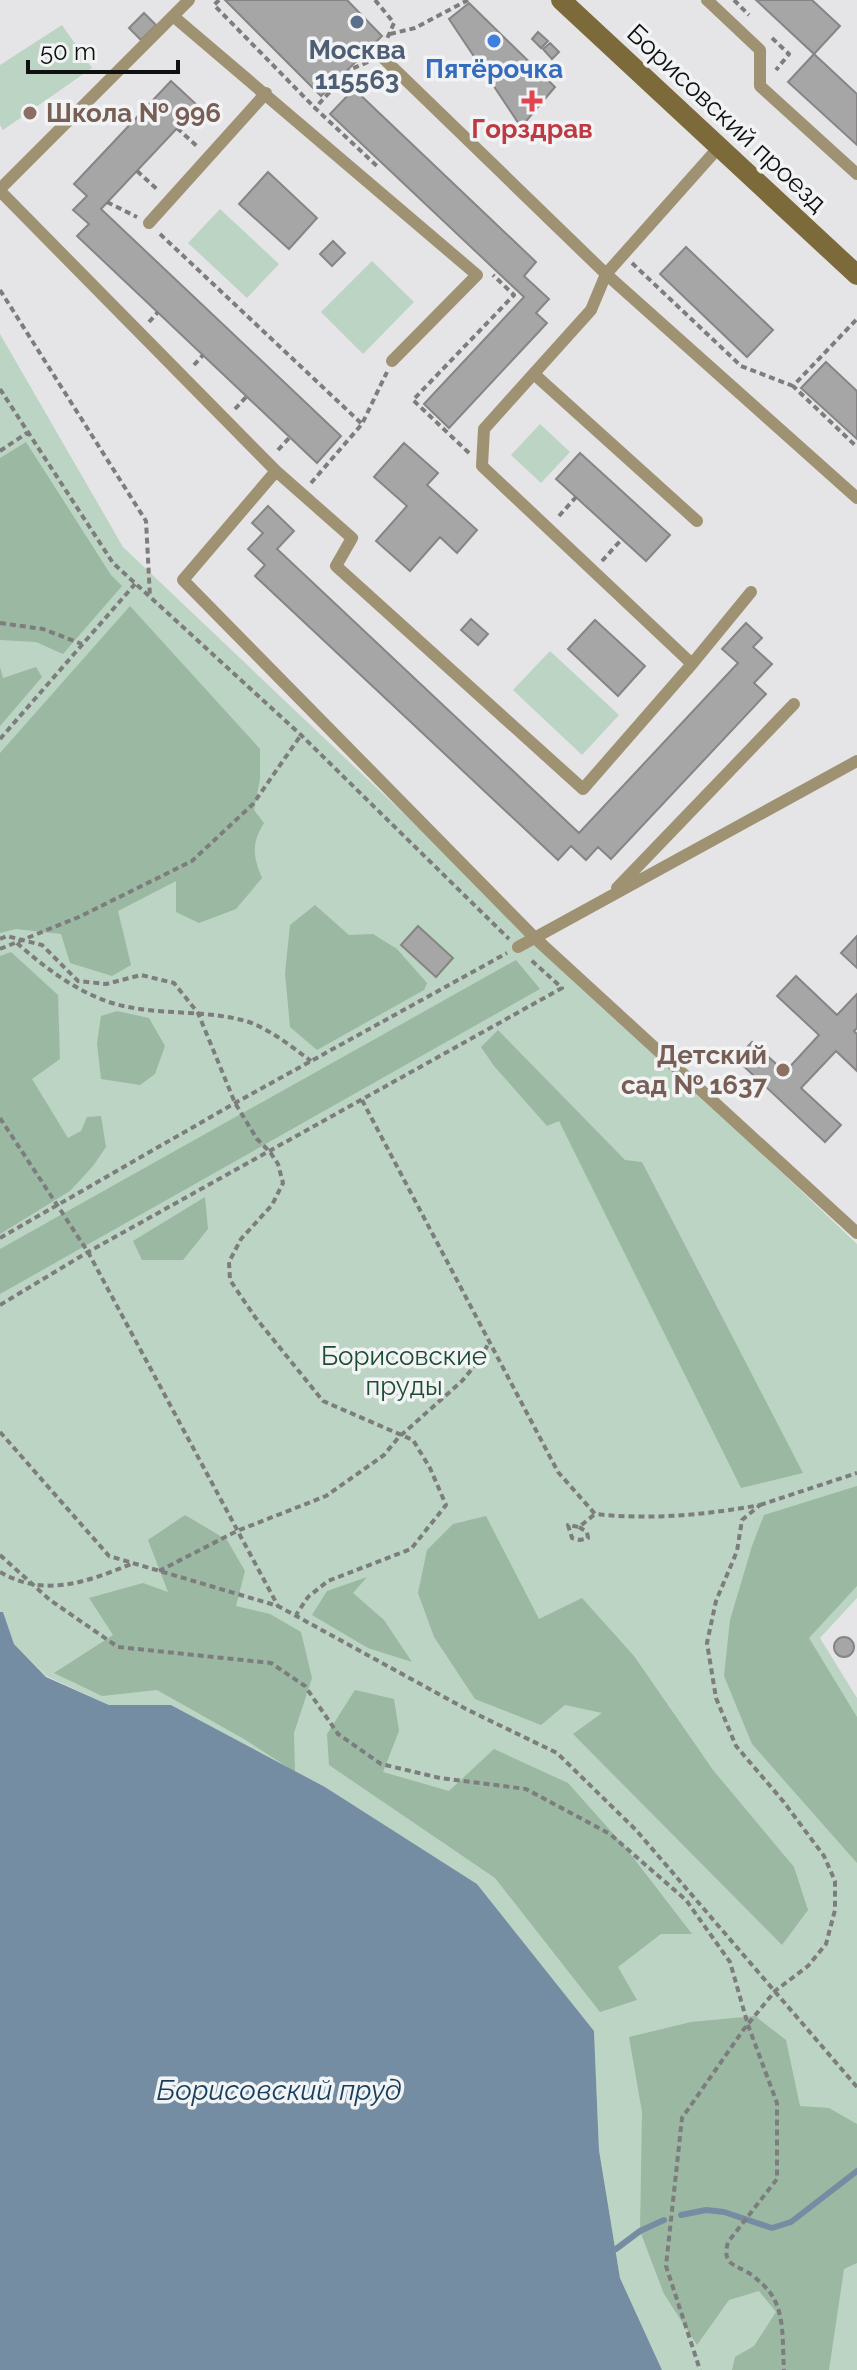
<svg xmlns="http://www.w3.org/2000/svg" width="857" height="2370" font-family="Raleway,sans-serif">
  <rect width="100%" height="100%" fill="#e5e5e7"/>
  <path fill="#bcd4c3" d="M62 25 92 68 3 130 0 125V65Z
    M220 209 279 264 247 298 188 243Z
    M372 261 414 302 363 354 321 312Z
    M0 334 123 547 857 1244V1598L820 1638 857 1698V2370H662L620 2278 599 2150 594 2031 477 1884 325 1787 171 1705H109L46 1676 14 1644 3 1613 0 1612Z
    M540 424 570 452 541 483 511 455Z
    M550 651 619 715 582 755 513 690Z"/>
  <path fill="#9bb8a3" d="M26 442 111 575 122 586 63 654 36 642 0 640V458Z
    M130 606 260 749V779L254 810 264 823C251 844 253 856 262 878L236 909 199 923 176 912V881L118 911 131 965 112 976 70 963 61 934 16 929 0 933V753Z
    M0 667 3 678 36 667 42 677 0 726Z
    M315 905 349 935 373 934 397 949 427 983 424 990 317 1050 290 1027 285 973 290 925Z
    M11 952 58 995 60 1059 32 1079 68 1138 81 1131 87 1117 101 1116 106 1147 93 1166 70 1191 0 1234V956Z
    M516 960 540 989 0 1294V1249Z
    M117 1011 149 1018 165 1046 155 1074 140 1085 101 1079 97 1043 101 1016Z
    M498 1030 625 1160 642 1162 803 1473 741 1488 559 1121 547 1126 494 1066 481 1047Z
    M205 1197 208 1229 183 1260H142L133 1241Z
    M857 1486V1586L809 1638 857 1717V1863L752 1744 724 1676 730 1620 752 1546 764 1515Z
    M185 1515 227 1540 245 1571 236 1606 270 1614 301 1632 312 1678 294 1733 295 1772 244 1739 157 1690 102 1696 54 1673 113 1635 89 1598 143 1583 168 1592 148 1540Z
    M486 1516 539 1619 582 1598 634 1656 713 1770 794 1867 808 1910 782 1945 573 1734 602 1713 565 1705 541 1725 475 1699 434 1637 418 1593 427 1550 453 1524Z
    M367 1577 353 1593 384 1620 412 1662 368 1648 312 1615 327 1591Z
    M355 1690 394 1699 399 1731 383 1772 449 1791 494 1749 568 1783 625 1847 692 1934H661L618 1967 637 2000 600 2012 495 1878 329 1765 327 1734Z
    M755 2016 786 2040 800 2106 829 2108 857 2124V2263L844 2269 829 2370H732L735 2357 754 2346 776 2312 759 2291 729 2300 697 2345 664 2294 640 2231 642 2112 629 2037 691 2022Z"/>
  <path fill="#758da3" d="M0 1612H3L14 1644 46 1677 109 1705H171L325 1787 477 1884 594 2031 599 2150 620 2278 662 2370H0Z"/>
  <g fill="none" stroke-linecap="round" stroke-linejoin="round">
    <path stroke="#758da3" stroke-width="6" d="M681 2215 706 2210 724 2212 772 2228 791 2222 857 2171
      M616 2249 640 2231 664 2220"/>
  </g>
  <path fill="#a7a6a6" stroke="#868484" stroke-width="2" d="M225 0H347L382 36 321 96Z
    M756 0H812L840 26 814 54Z
    M469 3 555 87 521 127 449 19Z
    M144 13 156 25 141 40 129 28Z
    M538 32 548 41 541 48 532 39Z
    M550 43 559 52 552 59 543 49Z
    M814 54 857 94V145L788 82Z
    M171 81 198 106 101 209 341 436 317 463 77 236 89 224 73 210 87 196 74 184Z
    M354 89 536 262 524 276 549 299 536 313 547 323 449 428 424 404 524 297 330 114Z
    M268 172 317 218 289 249 239 204Z
    M333 241 345 253 332 266 320 254Z
    M686 247 773 330 747 357 660 274Z
    M826 362 857 391V439L801 388Z
    M404 443 438 473 427 485 477 530 457 553 440 537 410 571 376 541 407 506 374 477Z
    M580 453 670 535 646 561 556 479Z
    M268 506 294 531 277 549 579 833 738 663 722 649 746 623 762 638 753 647 772 664 754 683 766 694 611 859 598 847 586 860 571 846 558 860 255 576 265 565 248 549 263 533 252 523Z
    M471 619 488 634 478 645 461 630Z
    M595 620 645 666 618 696 568 649Z
    M418 926 453 958 436 977 401 945Z
    M857 936V968L841 953Z
    M796 976 837 1015 857 994V1028L854 1031 857 1034V1071L836 1051 801 1088 841 1125 825 1142 736 1059 752 1042 785 1072 819 1035 777 996Z
    M834 1647a10 10 0 1 1 20 0a10 10 0 1 1-20 0Z"/>
  <g fill="none" stroke-linecap="round" stroke-linejoin="round">
    <path stroke="#7d7d7e" stroke-width="4" stroke-dasharray="6 4" stroke-linecap="butt" d="M219 0 214 5 315 108
      M375 0 394 23 386 41
      M734 0 749 15
      M390 34 415 28 468 0
      M772 38 789 54 776 70
      M368 62 351 69 315 108 379 168
      M177 128 199 148
      M137 171 159 191
      M107 202 137 217
      M160 234 362 424
      M632 263 741 366 793 386
      M0 290 146 521 150 597
      M856 320 793 386 857 447
      M149 322 158 312
      M194 365 203 355
      M0 389 113 563 301 735 509 939
      M235 409 247 396
      M278 450 290 437
      M0 451 27 433
      M469 453 413 400 514 295 493 275
      M311 483 362 424 387 372
      M559 516 576 497
      M602 561 622 539
      M0 623 43 629 82 644
      M0 739 135 584
      M0 939 7 936 42 945 78 981 106 984 141 975 174 983 198 1013 235 1103 257 1139 270 1152 278 1164 283 1183 272 1205 241 1239 229 1262 230 1280 255 1317 323 1401 413 1440 430 1468 446 1505 411 1549 328 1581 308 1597 296 1615
      M17 943C44 967 74 990 109 1002 154 1017 203 1008 249 1022 271 1030 292 1047 311 1061
      M0 949 79 917 192 861 253 804 301 735
      M362 1100 558 1472 595 1514C651 1520 705 1515 760 1505L742 1520 737 1551 716 1601 707 1643 716 1698 736 1746 783 1801 824 1856 835 1881V1910L826 1944 808 1966 775 1991 744 2029 682 2118 666 2266 700 2370
      M0 1118 88 1252 278 1606
      M0 1238 235 1103 507 953
      M0 1305 88 1252 562 988 530 959
      M0 1432 109 1556 278 1606 466 1709 557 1753 636 1830 857 2087
      M760 1505 857 1473
      M579 1527 587 1532 588 1538 580 1540 572 1538 568 1525 579 1527 595 1514
      M0 1555 50 1600 118 1647 271 1663 305 1686 338 1734 381 1764 440 1778 526 1789 610 1834 686 1900 730 1962 748 2025 777 2103V2179L728 2242C722 2264 733 2264 749 2273 755 2277 764 2285 768 2290 786 2311 782 2344 784 2370
      M159 1571 237 1531 326 1496 384 1455 398 1438 462 1381 481 1358 489 1342
      M0 1572C45 1598 87 1582 131 1564"/>
    <path stroke="#9f9273" stroke-width="12" d="M707 0 760 50V86L857 174
      M173 16 477 275 392 361
      M380 55 606 274 857 498
      M719 147 606 274 591 310 484 429 482 466 692 664 751 592
      M0 189 189 0
      M0 191 276 471 183 580 535 938 857 1233
      M149 223 266 93
      M534 374 697 521
      M276 471 352 538 336 566 583 789 692 664
      M617 888 794 704
      M518 947 857 761"/>
    <path stroke="#7d6a3a" stroke-width="20" d="M561 0 857 275"/>
  </g>
  <circle fill="#5c6f8a" stroke="#f2f3f4" stroke-width="3" cx="357" cy="22" r="8"/>
  <circle fill="#3f7fe0" stroke="#f2f3f4" stroke-width="3" cx="494" cy="41" r="8"/>
  <path fill="#e0444e" stroke="#f2f3f4" stroke-width="3" d="M528 89h8v8h8v8h-8v8h-8v-8h-8v-8h8z"/>
  <g fill="#8d6e63" stroke="#f2f3f4" stroke-width="3">
    <circle cx="30" cy="113" r="8"/>
    <circle cx="783" cy="1070" r="8"/>
  </g>
  <g text-anchor="middle" dominant-baseline="central" stroke-width="7" stroke-linejoin="round" paint-order="stroke">
    <g font-size="26" font-weight="bold" fill="#4e5e75" stroke="#f2f3f4">
      <text x="357" y="50">Москва<tspan x="357" dy="30">115563</tspan></text>
    </g>
    <g font-size="26" font-weight="bold" fill="#366cbe" stroke="#f2f3f4">
      <text x="494" y="69">Пятёрочка</text>
    </g>
    <g font-size="26" font-weight="bold" fill="#785e54" stroke="#f2f3f4" text-anchor="start">
      <text x="46" y="113">Школа № 996</text>
      <text x="767" y="1055" text-anchor="end">Детский<tspan x="767" dy="30">сад № 1637</tspan></text>
    </g>
    <g font-size="26" fill="#0f1010" stroke="#f2f3f4">
      <text transform="translate(727 118) rotate(43)">Борисовский проезд</text>
    </g>
    <g font-size="26" font-weight="bold" fill="#be3a42" stroke="#f2f3f4">
      <text x="532" y="129">Горздрав</text>
    </g>
    <g font-size="26" fill="#1a4c2f" stroke="#f2f3f4">
      <text x="404" y="1356">Борисовские<tspan x="404" dy="30">пруды</tspan></text>
    </g>
    <g font-size="28" font-style="italic" fill="#153d5e" stroke="#f2f3f4">
      <text x="279" y="2090">Борисовский пруд</text>
    </g>
  </g>
  <path d="M28 60v12h150v-12" fill="none" stroke="#0f1010" stroke-width="4"/>
  <text x="40" y="60" font-size="24" fill="#0f1010" stroke="#f2f3f4" stroke-width="6" paint-order="stroke">50 m</text>
</svg>
